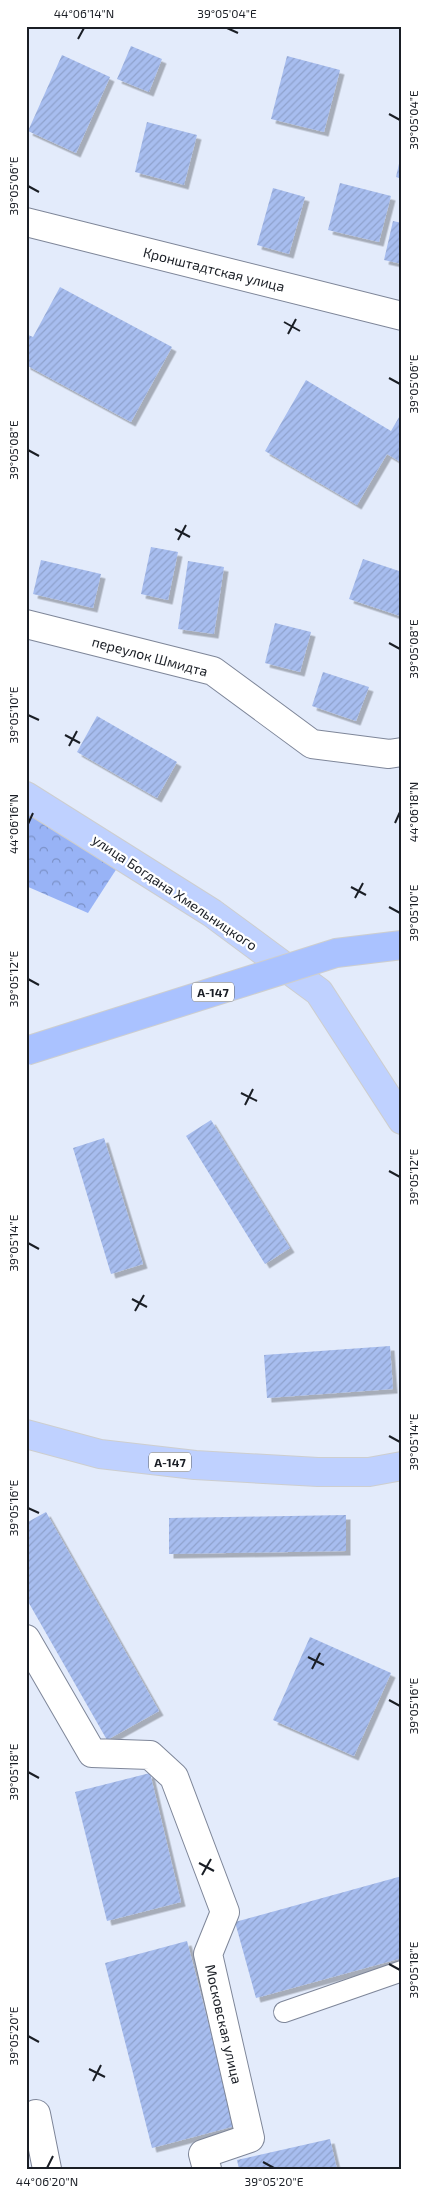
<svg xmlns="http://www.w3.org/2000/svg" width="428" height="2195" font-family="'Exo 2',sans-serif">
  <defs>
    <pattern id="forest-crowns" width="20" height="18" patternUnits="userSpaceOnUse" patternTransform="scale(1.25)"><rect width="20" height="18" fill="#98b3f6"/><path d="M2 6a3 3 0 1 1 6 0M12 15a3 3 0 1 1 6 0" fill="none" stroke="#7b91c7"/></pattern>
    <pattern id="building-hatch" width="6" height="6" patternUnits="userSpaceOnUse" patternTransform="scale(1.25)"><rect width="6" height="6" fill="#a7bdef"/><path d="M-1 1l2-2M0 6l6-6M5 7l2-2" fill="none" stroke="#8fa2cd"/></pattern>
    <filter id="shadow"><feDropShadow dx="4.5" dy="4.5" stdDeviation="0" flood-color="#0004"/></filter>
  </defs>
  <rect width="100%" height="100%" fill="#e3ebfb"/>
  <path fill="url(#forest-crowns)" d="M26 812 119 865 88 913 26 886Z"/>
  <path fill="url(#building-hatch)" filter="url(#shadow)" d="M131 46 162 59 149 92 117 79Z
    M62 55 110 77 76 153 28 131Z
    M287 56 340 70 324 132 271 119Z
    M147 122 197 135 184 185 135 172Z
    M401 155H402V179L396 177Z
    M340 183 391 196 379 242 328 230Z
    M273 188 305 197 289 254 257 245Z
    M393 221 402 223V264L384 260Z
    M60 287 172 347 131 422 26 365V334L33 337Z
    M306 380 391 431 402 412V463L387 454 357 505 265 451Z
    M151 547 178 552 168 600 141 594Z
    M363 559 402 572V610L400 616 349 599Z
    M41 560 101 574 93 608 33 594Z
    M188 561 224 567 214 634 178 629Z
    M275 623 311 632 300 672 265 663Z
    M323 672 369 687 356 721 312 706Z
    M97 716 177 762 157 798 77 752Z
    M211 1120 290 1248 265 1264 186 1136Z
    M104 1138 143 1264 111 1274 73 1148Z
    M390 1346 393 1389 267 1398 264 1355Z
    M46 1512 159 1711 107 1740 26 1598V1523Z
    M346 1515V1551L169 1554V1518Z
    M310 1637 391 1673 354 1756 273 1720Z
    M150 1773 181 1902 107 1921 75 1792Z
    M402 1876V1958L256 1998 235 1922Z
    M187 1941 235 2126 152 2148 105 1963Z
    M330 2139 337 2169H239L237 2160Z"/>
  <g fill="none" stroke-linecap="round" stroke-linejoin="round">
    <defs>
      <path id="service" d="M284 2012 402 1971"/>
      <path id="minor" d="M26 222 402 316
        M26 624 213 671 312 744 389 754 402 752
        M26 1639 92 1753 150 1755 174 1777 225 1912 208 1954 250 2138 203 2154 207 2169
        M36 2114 47 2169"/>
      <path id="primary" d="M26 796 212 913 319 992 402 1120
        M26 1434 100 1454 195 1465 318 1472H369L402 1466"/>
    </defs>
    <use href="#service" stroke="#7e8699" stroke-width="22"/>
    <use href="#minor" stroke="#7e8699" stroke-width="30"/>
    <use href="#primary" stroke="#cdcecf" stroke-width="30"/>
    <use href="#service" stroke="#fff" stroke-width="20"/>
    <use href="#minor" stroke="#fff" stroke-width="28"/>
    <use href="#primary" stroke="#bfd1ff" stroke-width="28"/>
    <defs>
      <path id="trunk-bridge" d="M26 1051 336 953 402 945"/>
    </defs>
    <use href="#trunk-bridge" stroke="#cdcecf" stroke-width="30" stroke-linecap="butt"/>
    <use href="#trunk-bridge" stroke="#aac2ff" stroke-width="28"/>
  </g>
  <path fill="none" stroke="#1a1e25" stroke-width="2" d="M227 28 238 33M78 39 84 28M389 114 400 120M28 186 39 192M284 322 300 331M288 334 296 319M389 378 400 384M28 450 39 456M175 529 190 537M178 540 186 525M389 643 400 649M28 715 39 720M65 735 80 743M69 746 77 731M395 823 400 812M28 824 33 813M351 887 366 895M355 898 363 883M389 907 400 913M28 979 39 985M241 1093 257 1101M245 1105 253 1089M389 1171 400 1177M28 1243 39 1249M132 1299 147 1307M135 1311 144 1295M389 1436 400 1442M28 1508 39 1513M308 1657 324 1665M312 1669 320 1653M389 1700 400 1706M28 1772 39 1778M199 1863 214 1871M202 1875 211 1859M389 1964 400 1970M28 2036 39 2042M89 2069 105 2077M93 2081 101 2065M263 2162 274 2168M47 2168 53 2156"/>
  <g text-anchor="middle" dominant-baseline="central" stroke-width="4.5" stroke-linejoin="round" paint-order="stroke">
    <g fill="#fff" stroke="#5f6266" stroke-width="1">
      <rect x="192" y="982.5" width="42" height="19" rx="4"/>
      <rect x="149" y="1452.5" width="42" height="19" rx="4"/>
    </g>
    <g font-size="12" font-weight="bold" fill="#1a1e25">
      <text x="213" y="992">А-147</text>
      <text x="170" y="1462">А-147</text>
    </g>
    <g font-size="14" fill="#1a1e25" stroke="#fff">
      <text transform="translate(214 269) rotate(14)">Кронштадтская улица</text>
      <text transform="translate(150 656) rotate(15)">переулок Шмидта</text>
      <text transform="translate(175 892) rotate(34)">улица Богдана Хмельницкого</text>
      <text transform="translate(224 2024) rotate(77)">Московская улица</text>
    </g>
  </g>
  <rect width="428" height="2195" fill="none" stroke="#ffffff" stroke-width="55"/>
  <rect x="28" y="28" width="372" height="2140" fill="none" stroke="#1a1e25" stroke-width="2"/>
  <g font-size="12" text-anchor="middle" fill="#1a1e25">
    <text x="84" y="18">44°06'14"N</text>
    <text x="227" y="18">39°05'04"E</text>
    <text transform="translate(414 120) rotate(-90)" y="4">39°05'04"E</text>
    <text transform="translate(14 186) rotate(-90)" y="4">39°05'06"E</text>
    <text transform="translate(414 384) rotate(-90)" y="4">39°05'06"E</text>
    <text transform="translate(14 450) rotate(-90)" y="4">39°05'08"E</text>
    <text transform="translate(414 649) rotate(-90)" y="4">39°05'08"E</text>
    <text transform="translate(14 715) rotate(-90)" y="4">39°05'10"E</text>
    <text transform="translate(414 812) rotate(-90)" y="4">44°06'18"N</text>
    <text transform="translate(14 824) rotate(-90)" y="4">44°06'16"N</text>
    <text transform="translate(414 913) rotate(-90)" y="4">39°05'10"E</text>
    <text transform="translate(14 979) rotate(-90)" y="4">39°05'12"E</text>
    <text transform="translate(414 1177) rotate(-90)" y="4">39°05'12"E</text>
    <text transform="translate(14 1243) rotate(-90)" y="4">39°05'14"E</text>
    <text transform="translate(414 1442) rotate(-90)" y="4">39°05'14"E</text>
    <text transform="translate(14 1508) rotate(-90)" y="4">39°05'16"E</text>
    <text transform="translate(414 1706) rotate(-90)" y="4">39°05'16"E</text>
    <text transform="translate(14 1772) rotate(-90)" y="4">39°05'18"E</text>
    <text transform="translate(414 1970) rotate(-90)" y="4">39°05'18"E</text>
    <text transform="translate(14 2036) rotate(-90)" y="4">39°05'20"E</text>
    <text x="47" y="2186">44°06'20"N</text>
    <text x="274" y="2186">39°05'20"E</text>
  </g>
</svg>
